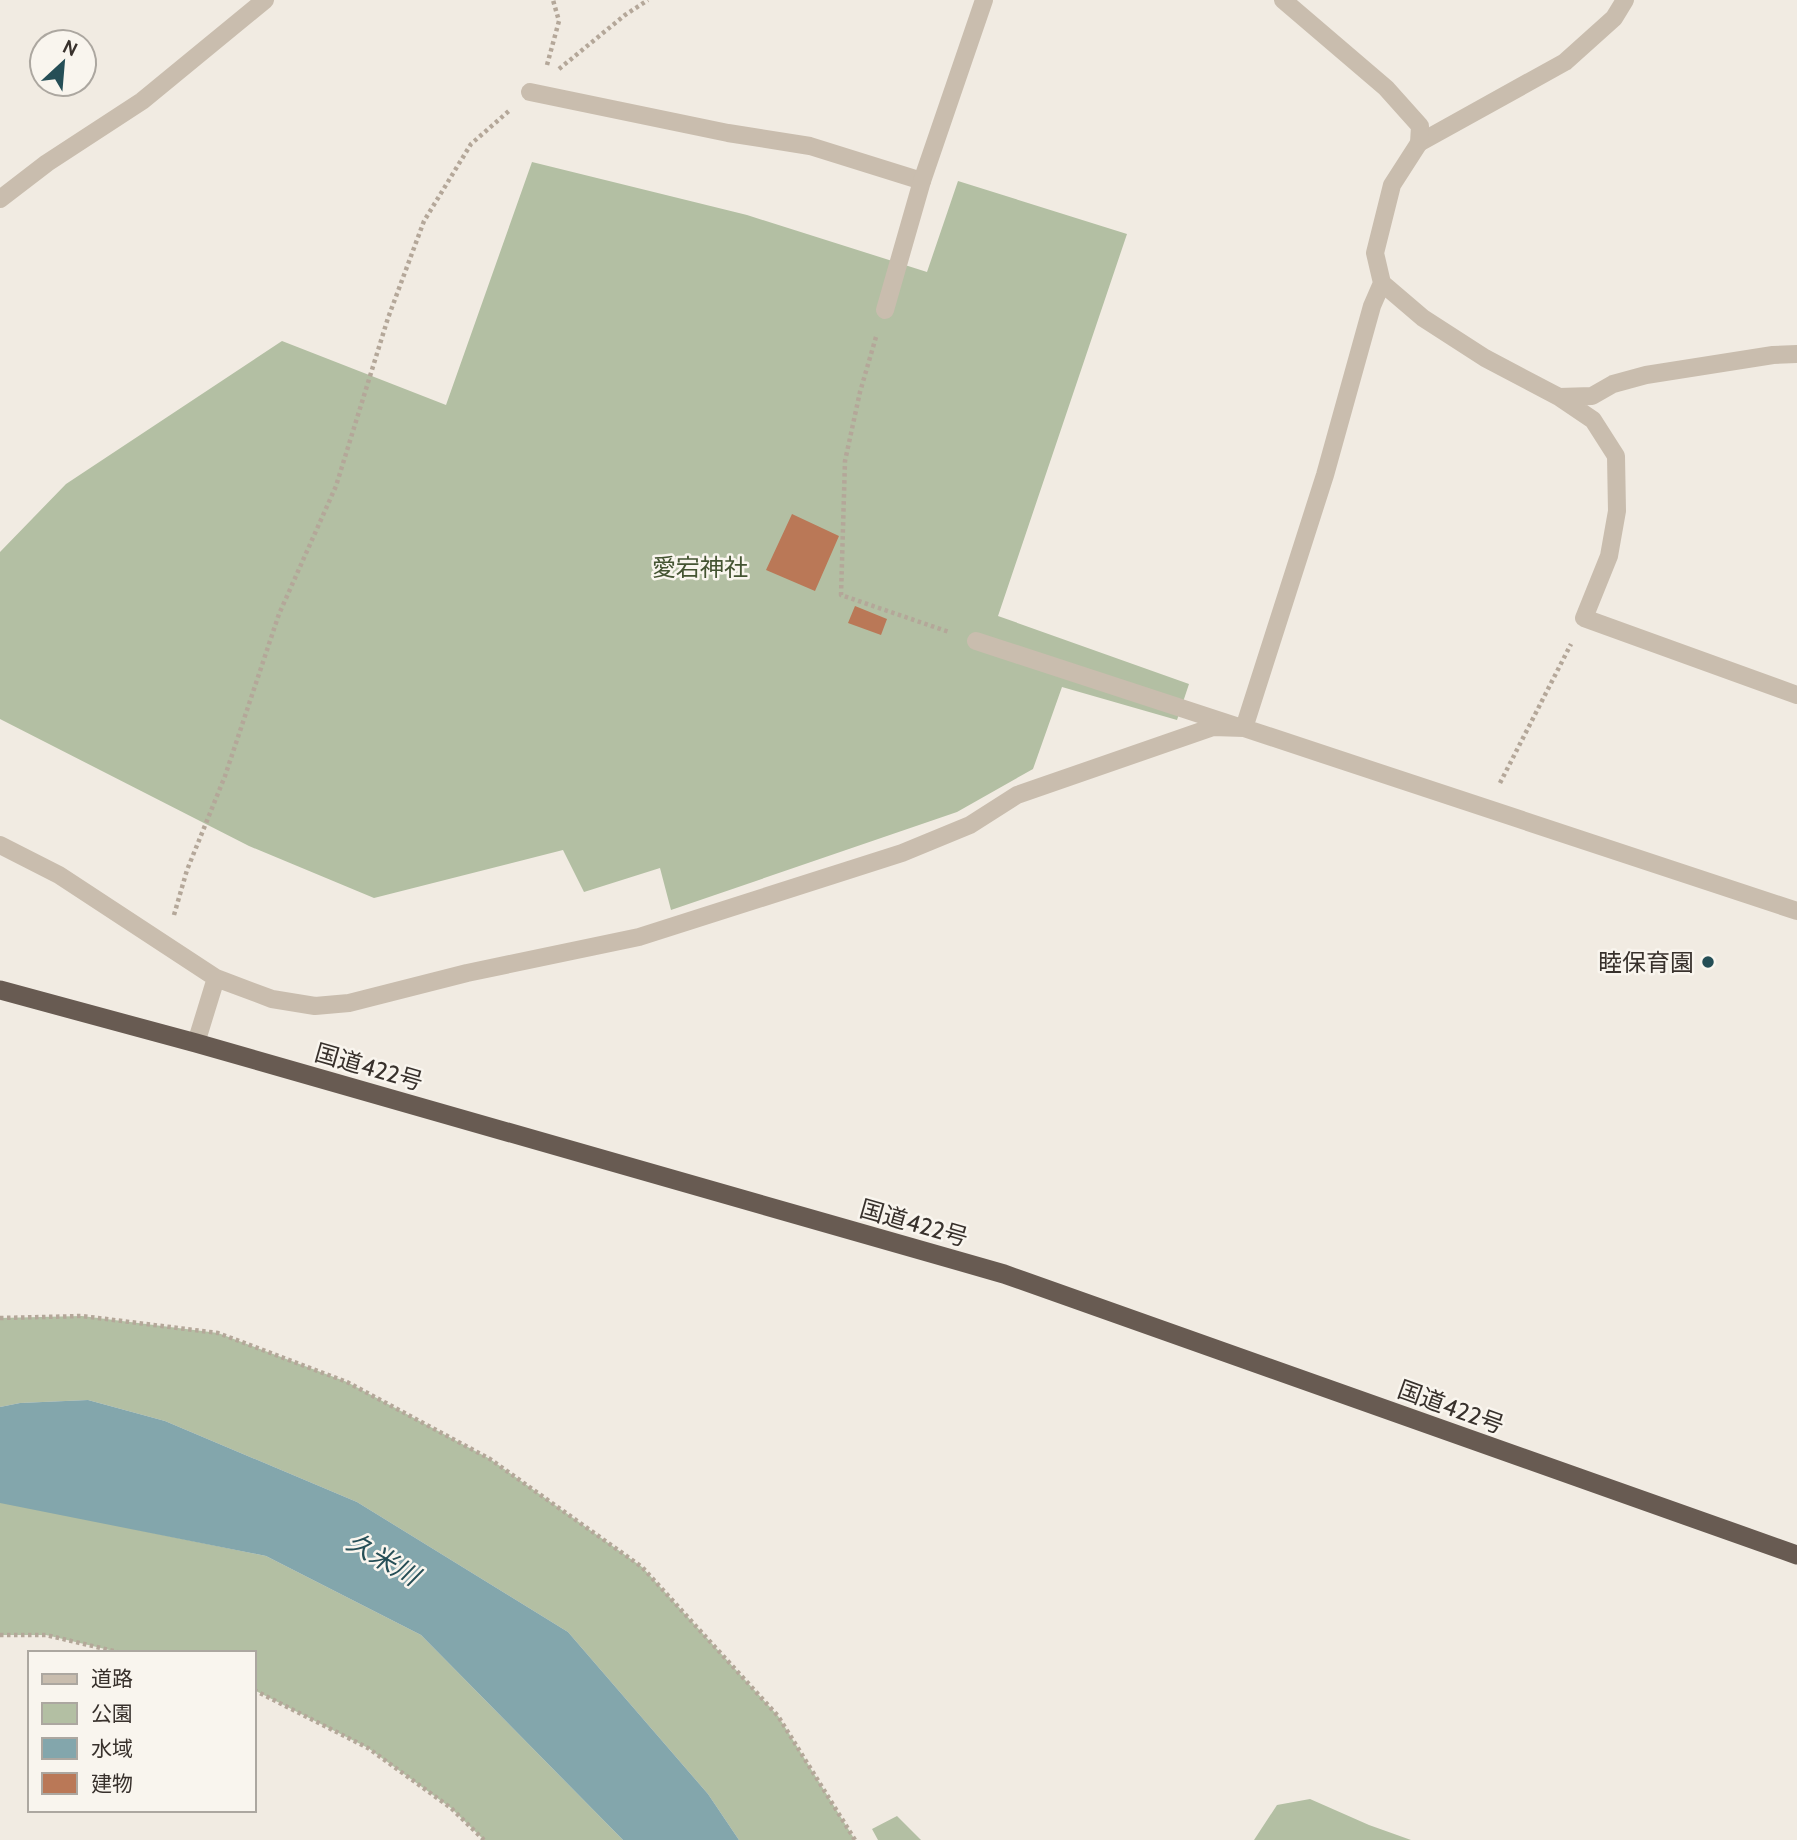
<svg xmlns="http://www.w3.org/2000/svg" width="1797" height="1840" font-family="Cabin,'Noto Sans JP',sans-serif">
  <rect width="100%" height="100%" fill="#f1ebe2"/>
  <path fill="#b3bfa3" d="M532 162 747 215 927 272 958 181 1127 234 998 616 1189 684 1177 720 1062 687 1033 769 957 812 671 910 660 868 584 892 563 850 374 898 249 846 0 719V552L66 484 282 341 446 405Z
    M82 1316 218 1333 347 1382 490 1459 642 1567 778 1716 855 1840H739L708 1794 568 1632 357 1502 165 1421 88 1400 20 1403 0 1407V1318Z
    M2 1502 266 1556 421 1635 623 1840H484L451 1808 368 1748 254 1690V1653H122L46 1635H0V1503Z
    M1310 1799 1369 1825 1411 1840H1254L1277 1805Z
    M897 1816 921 1840H878L872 1829Z"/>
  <path fill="#83a6ac" d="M88 1400 165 1421 357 1502 568 1632 708 1794 739 1840H623L421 1635 266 1556 0 1503V1407L20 1403Z"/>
  <path fill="#ba7857" d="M792 514 839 536 815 591 766 570Z
    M855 606 887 619 881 635 848 623Z"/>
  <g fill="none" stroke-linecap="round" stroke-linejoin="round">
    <path stroke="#b4a799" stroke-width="4.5" stroke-dasharray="3.5 3.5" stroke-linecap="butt" d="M547 65 559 21 553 0
      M559 69 625 15 648 0
      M876 337 860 392 845 461 841 595 949 632
      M1500 783 1571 644
      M174 915 187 870 225 776 279 614 336 486 388 318 424 221 471 144 510 110
      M0 1318 82 1316 218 1333 347 1382 490 1459 642 1567 778 1716 855 1840
      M0 1635H46L122 1653
      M254 1690 368 1748 451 1808 484 1840"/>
    <path stroke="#c9bdae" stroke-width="18" d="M530 92 728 133 810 146 922 181
      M1419 143 1565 62 1614 18 1625 0
      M976 641 1236 726"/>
    <path stroke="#c9bdae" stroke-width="18" d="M1283 0 1386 88 1420 126 1419 143 1392 185 1375 253 1382 283 1423 318 1485 358 1559 397 1592 396 1613 384 1646 375 1773 355 1797 354
      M0 199 47 163 142 101 265 0
      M885 310 922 181 984 0
      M1559 397 1593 420 1616 456 1617 511 1609 556 1584 618 1797 695
      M1244 728 1325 475 1372 306 1382 283
      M0 845 59 875 216 978
      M196 1043 216 978 272 999 315 1006 349 1003 467 973 639 937 902 853 970 825 1017 795 1213 727 1244 728 1797 911"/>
    <path stroke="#685b52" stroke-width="19" d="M0 990 196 1043 1004 1274 1797 1555"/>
  </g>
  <circle fill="#254e56" stroke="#f9f5ee" stroke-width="2.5" cx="1708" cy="962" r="7"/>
  <g text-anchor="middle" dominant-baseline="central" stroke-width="5" stroke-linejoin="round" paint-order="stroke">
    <g font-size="24" fill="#445432" stroke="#f9f5ee">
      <text x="700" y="567">愛宕神社</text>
    </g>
    <g font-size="24" fill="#38312c" stroke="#f9f5ee" text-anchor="end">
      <text x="1694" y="962">睦保育園</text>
    </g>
    <g font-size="24" fill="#38312c" stroke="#f9f5ee">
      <text transform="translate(369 1067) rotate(16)">国道422号</text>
      <text transform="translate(914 1223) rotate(16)">国道422号</text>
      <text transform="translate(1451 1407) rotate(20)">国道422号</text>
    </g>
    <g font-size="26" font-style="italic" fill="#254e56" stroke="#f9f5ee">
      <text transform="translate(383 1559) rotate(30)">久米川</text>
    </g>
  </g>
  <rect x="28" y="1651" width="228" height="161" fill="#f9f5ee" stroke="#aca7a0" stroke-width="2"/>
  <rect x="42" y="1674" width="35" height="10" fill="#c9bdae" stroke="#aca7a0" stroke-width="2"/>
  <text x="91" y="1686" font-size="21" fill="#38312c">道路</text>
  <rect x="42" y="1703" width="35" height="21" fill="#b3bfa3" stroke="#aca7a0" stroke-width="2"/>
  <text x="91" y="1721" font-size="21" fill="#38312c">公園</text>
  <rect x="42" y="1738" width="35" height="21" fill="#83a6ac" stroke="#aca7a0" stroke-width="2"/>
  <text x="91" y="1756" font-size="21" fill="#38312c">水域</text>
  <rect x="42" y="1773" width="35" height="21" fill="#ba7857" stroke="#aca7a0" stroke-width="2"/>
  <text x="91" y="1791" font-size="21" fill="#38312c">建物</text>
  <g transform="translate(63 63) rotate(26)"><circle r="33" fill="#f9f5ee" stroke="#aca7a0" stroke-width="2"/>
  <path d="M0-5L12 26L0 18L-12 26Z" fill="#254e56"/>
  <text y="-10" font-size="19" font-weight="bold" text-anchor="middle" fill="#38312c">N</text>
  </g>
</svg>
